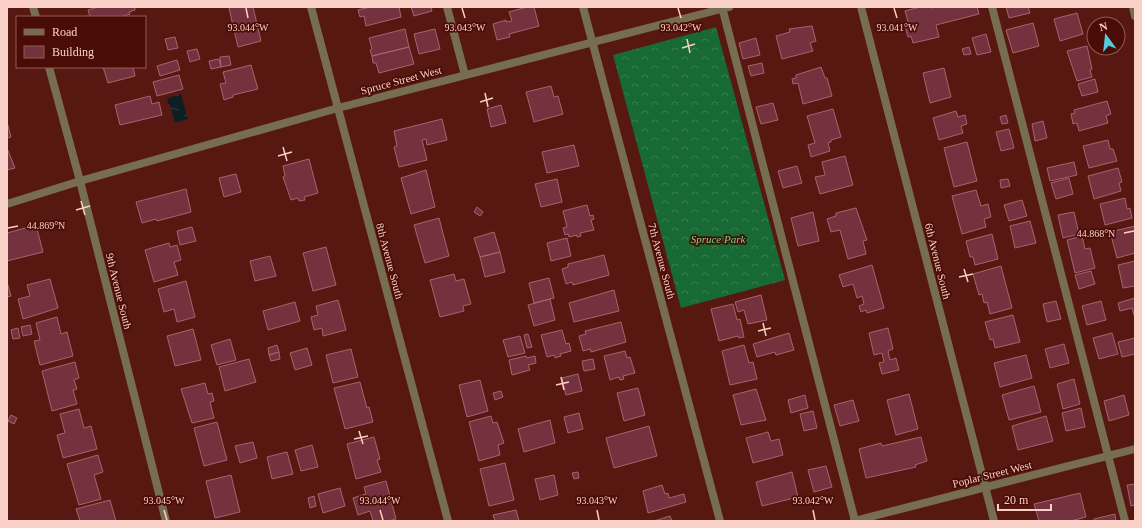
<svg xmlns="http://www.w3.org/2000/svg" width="1142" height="528" font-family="Georgia,serif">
  <defs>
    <pattern id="forest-crowns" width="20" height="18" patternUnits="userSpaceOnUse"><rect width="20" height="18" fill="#176a34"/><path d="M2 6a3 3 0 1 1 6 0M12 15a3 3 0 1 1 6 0" fill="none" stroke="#3a7e50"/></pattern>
    <pattern id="water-ripples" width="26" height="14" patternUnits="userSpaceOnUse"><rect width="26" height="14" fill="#0c2023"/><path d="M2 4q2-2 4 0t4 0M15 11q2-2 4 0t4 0" fill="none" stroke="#303f41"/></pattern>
  </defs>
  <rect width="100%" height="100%" fill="#561810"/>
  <path fill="url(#forest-crowns)" d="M716 27 785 280 681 308 613 55Z"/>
  <path fill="url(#water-ripples)" d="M181 94 188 119 175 123 170 104H168L167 100 169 99 168 98Z"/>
  <path fill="#74323f" stroke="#aa626e" d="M98 7H135V10L129 12 130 14 120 17H90L88 10Z
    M231 7H253L261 41 238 47 229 8Z
    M370 7H399L401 17 366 26 364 16 360 17 358 10Z
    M411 7H431L432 11 414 16Z
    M527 7H534L539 26 509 34 510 37 497 40 493 24 506 20V22L512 21 509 12Z
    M920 7H931V8L936 7H977L979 14 936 25 939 37 913 43 911 36 908 37 905 26 909 25 905 11Z
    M1006 7H1028L1030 13 1009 18Z
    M1077 13 1083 34 1060 41 1054 19Z
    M1033 23 1039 46 1013 53 1006 30Z
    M812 26 816 41 810 43 813 51 782 59 776 36 790 32 789 29Z
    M405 29 409 47 372 56 370 50 372 49 369 38Z
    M435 29 440 49 419 54 414 34Z
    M986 34 991 52 977 55 972 38Z
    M175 37 178 48 168 50 165 39Z
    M756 38 760 55 743 59 739 43Z
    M1087 46 1092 69 1090 70 1092 77 1077 81 1067 51Z
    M409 47 414 64 379 73 376 63H373L372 56Z
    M969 47 971 54 964 55 962 49Z
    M197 49 200 59 190 62 187 51Z
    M229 56 231 65 221 67 220 57Z
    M219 59 221 67 211 69 209 61Z
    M177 60 180 70 160 76 157 66Z
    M762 63 764 73 751 76 748 66Z
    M251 65 258 89 233 95V97L224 100 220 84 226 83 223 72Z
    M103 67H133L135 76 108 83Z
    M821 67 825 78H827L832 96 803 104 798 83 793 84 792 79 796 78V75Z
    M944 68 951 97 930 103 923 73Z
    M179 75 183 89 157 96 153 82Z
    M1095 79 1098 92 1082 96 1078 84Z
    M551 86 554 97 558 96 563 114 534 122 526 92Z
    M150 96 152 104 159 102 162 115 120 125 115 105Z
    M1107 101 1111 114 1106 116 1108 123 1079 131 1077 123 1073 124 1071 114 1075 113 1074 110Z
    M773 103 778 120 761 124 756 107Z
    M501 105 506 123 491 127 487 109Z
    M833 109 841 137 831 140V142L828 143 830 151 811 157 808 145 815 143 807 116Z
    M956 111 958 117 965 115 967 124 961 126 963 133 939 140 933 118Z
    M1006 115 1008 123 1002 124 1000 117Z
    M442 119 447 140 427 145 426 139 422 140 427 160 399 167 394 147 397 146 394 131Z
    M1043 121 1047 138 1035 141 1032 124Z
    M7 122 11 137 7 138Z
    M1009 129 1014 148 1001 151 996 132Z
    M1108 140 1110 149H1113L1117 161 1089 168 1083 146Z
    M967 142 977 181 954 187 944 148Z
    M574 145 579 166 547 173 542 152Z
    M7 148 15 168 7 170Z
    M845 156 853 185 820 194 815 177 825 175 822 162Z
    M309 159 318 193 304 197 305 200 299 201 298 198 291 200 283 177 285 176 283 166Z
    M1074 162 1077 175 1050 181 1047 168Z
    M797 166 802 183 783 188 778 171Z
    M1118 168 1122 182 1119 183 1121 191 1094 199 1088 176Z
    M426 170 435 207 411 214 401 178Z
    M236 174 241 192 224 197 219 178Z
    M1069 178 1073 194 1056 199 1051 183Z
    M557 179 562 202 541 207 535 184Z
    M1008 179 1010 186 1001 188 1000 180Z
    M186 189 191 212 157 221 156 219 142 223 136 202Z
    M976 190 981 206 988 204 991 217 984 219 986 227 962 234 952 196Z
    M1125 198 1127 209 1130 208 1132 218 1105 225 1100 204Z
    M1022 200 1027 216 1009 221 1004 205Z
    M587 205 590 216 593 215 594 219 591 220 594 230 580 233 581 236 577 237V235L569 237 568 234 565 235 563 228 567 227 563 211Z
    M477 207 483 212 480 216 474 212Z
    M856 208 867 240 863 241 866 254 848 259 840 230 831 232 827 219 836 216V213Z
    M813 212 819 241 798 246 791 218Z
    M1074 212 1079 234 1063 238 1058 215Z
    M439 218 449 256 425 263 414 225Z
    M1030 221 1036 243 1015 248 1010 226Z
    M36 225 43 252 7 261V233Z
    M1135 226V253L1117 258 1110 232Z
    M192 227 196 241 180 245 177 231Z
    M494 232 500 252 480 257 474 238Z
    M992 234 998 259 975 265 973 257H970L966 241Z
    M1082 236 1085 249 1090 248 1095 268 1075 273 1067 240Z
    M567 238 571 256 551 261 547 243Z
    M169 243 170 247 177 245 181 260 174 262 178 275 154 282 145 250Z
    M326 247 336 285 313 291 303 253Z
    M500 252 505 272 485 277 480 257Z
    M604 255 609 275 573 285 572 282 566 284 562 269 568 267V264Z
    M270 256 276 276 255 281 250 261Z
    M1135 261V286L1123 288 1118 265Z
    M872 265 884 308 867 313 866 310 861 312 859 306 864 304 862 296 857 298 853 284 843 287 839 275Z
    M1001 266 1012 308 990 314 987 302 984 303 982 294 979 295 973 274Z
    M1091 271 1095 284 1079 289 1075 275Z
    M454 274 456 281 464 279 471 304 463 306 464 311 440 317 430 280Z
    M549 278 554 298 534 303 529 283Z
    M50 279 58 308 23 319 18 299 30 296 27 285Z
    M186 281 195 317 177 322 174 309 164 312 158 289Z
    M7 282 11 296 7 297Z
    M614 290 619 311 574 322 569 303Z
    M761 295 767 320 748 324 744 310 738 312 735 302Z
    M1135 298V318L1132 308 1120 311 1118 303Z
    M550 299 555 320 534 326 528 305Z
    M338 300 346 330 323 336 322 328 314 330 311 317 318 315 316 306Z
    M1056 301 1061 319 1047 322 1043 304Z
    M1101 301 1106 320 1087 325 1082 306Z
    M295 302 300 321 268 330 263 311Z
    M733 304 737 320 740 319 744 337 739 338 738 336 719 341 711 309Z
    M1013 315 1020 342 995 348 993 339 990 340 985 322Z
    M57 317 61 334 67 332 73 356 40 365 34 341 40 340 36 323Z
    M621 322 626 342 591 352 590 349 583 351 579 336 586 334 585 331Z
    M30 325 32 334 23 336 21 327Z
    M18 328 20 338 13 339 11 330Z
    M888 328 893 349 888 351 890 360 896 358 899 370 882 374 879 363 884 362 882 353 874 355 869 333Z
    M193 329 201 360 175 366 167 336Z
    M562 330 566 344 569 343 571 351 560 354 561 356 555 358 554 355 547 357 541 335Z
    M789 333 794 350 776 355 775 352 757 357 753 344Z
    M1112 333 1118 354 1099 359 1093 338Z
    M528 334 532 347 527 348 524 335Z
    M520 336 525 353 508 357 503 340Z
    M1135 338V354L1122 357 1118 342Z
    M230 339 236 360 217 365 211 345Z
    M1064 344 1069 363 1050 368 1045 349Z
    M277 345 279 352 269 355 268 348Z
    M744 345 749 363 753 362 757 379 730 385 722 351Z
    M307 348 312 365 295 370 290 353Z
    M351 349 358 377 333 383 326 355Z
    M625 351 627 358 630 357 635 373 623 376 624 379 620 380 619 377 610 380 604 356Z
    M279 352 280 359 271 361 269 355Z
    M1026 355 1032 378 1000 387 994 363Z
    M526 356 527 358 535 356 536 363 528 365 530 370 512 375 509 360Z
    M249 359 256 382 225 391 219 367Z
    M593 359 595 369 584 371 582 361Z
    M75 362 79 378 74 380 77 389 73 390 77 404 52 411 42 371Z
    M578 374 582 391 566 395 562 378Z
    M1074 379 1080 404 1063 409 1057 384Z
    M480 380 488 411 467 417 459 385Z
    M360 382 367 408 369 407 373 422 345 429 334 388Z
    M205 383 208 394 212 393 214 401 210 402 214 418 192 423 181 389Z
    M1034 386 1041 412 1009 420 1002 395Z
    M638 388 645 415 624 421 617 393Z
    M756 389 766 420 741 425 733 395Z
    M501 391 503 397 495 400 493 393Z
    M909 394 918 429 896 435 887 400Z
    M805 395 808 408 791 413 788 400Z
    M1124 395 1129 415 1109 421 1104 401Z
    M853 400 859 421 840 426 834 405Z
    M1081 408 1085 427 1066 431 1062 413Z
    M79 409 84 428 91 426 97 449 63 458 57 435 65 433 60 414Z
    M813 411 817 428 804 431 800 414Z
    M579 413 583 429 568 433 564 417Z
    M11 415 17 418 14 424 8 421Z
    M491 416 493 423 497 422 504 443 498 445 500 455 479 461 469 422Z
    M1046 416 1053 441 1018 450 1012 426Z
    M550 420 555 443 524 452 518 429Z
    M217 422 227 460 204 466 194 428Z
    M649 426 657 456 614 468 606 438Z
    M768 432 771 441 779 439 783 455 753 463 746 438Z
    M374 437 380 459 377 460 381 472 356 479 347 444Z
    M921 437 927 461 915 465 916 467 866 478 859 449 881 443 882 446Z
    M253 442 257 458 240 463 235 446Z
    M312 445 318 467 301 471 295 450Z
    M287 452 293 474 272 479 267 457Z
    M98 455 103 472 94 475 101 499 79 505 67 464Z
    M505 463 514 500 489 506 480 469Z
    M826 466 832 487 814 492 808 470Z
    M578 472 579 478 574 479 572 473Z
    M792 472 798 497 762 506 756 482Z
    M231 475 240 512 215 518 206 481Z
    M554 475 558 495 540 500 535 479Z
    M386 481 396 519 388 521H373L370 511 358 515 353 498 366 494 364 487Z
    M1135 484V505L1131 506 1127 485Z
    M662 485 665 494 668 493 669 498 684 494 686 502 648 513 643 491Z
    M340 488 345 506 323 513 318 494Z
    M1080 493 1086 517 1071 521H1039L1034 504Z
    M314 496 316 506 310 508 308 498Z
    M110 500 116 521H80L76 509Z
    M516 510 519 521H495L493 515Z
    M1115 514 1116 521H1094V519Z
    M670 516 672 521H654Z"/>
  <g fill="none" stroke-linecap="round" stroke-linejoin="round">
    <path stroke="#776d51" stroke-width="8" d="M447 7 465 75
      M722 7 855 521
      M992 7 1125 521"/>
    <path stroke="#776d51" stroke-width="8" d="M33 7 36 17
      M311 7 448 521
      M861 7 994 521
      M49 67 80 181 166 521
      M7 204 80 181 338 108 729 7
      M854 521 1135 449"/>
    <path stroke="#776d51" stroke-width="8" d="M583 7 720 521
      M1133 7 1135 16"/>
  </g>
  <path fill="none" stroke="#f8d0c8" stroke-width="1.5" d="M246 8 248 18M462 8 465 18M678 8 681 18M894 8 897 18M687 39 690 53M682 48 695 44M485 93 488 107M480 102 493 98M283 147 287 161M278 156 292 152M81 201 85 215M76 210 90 206M8 228 18 226M1124 233 1134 231M964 269 968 282M959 277 973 274M763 323 766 336M758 331 771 328M561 377 564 390M556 385 569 382M359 431 363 444M354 439 368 436M164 510 167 520M380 510 383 520M597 510 599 520M813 510 815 520"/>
  <g text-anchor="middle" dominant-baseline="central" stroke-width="3.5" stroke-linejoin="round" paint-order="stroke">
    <g font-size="11" fill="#f8d0c8" stroke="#4a0c06">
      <text transform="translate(401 80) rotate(-15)">Spruce Street West</text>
      <text transform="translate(390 261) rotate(75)">8th Avenue South</text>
      <text transform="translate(662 261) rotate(75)">7th Avenue South</text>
      <text transform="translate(938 261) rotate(76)">6th Avenue South</text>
      <text transform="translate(119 291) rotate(76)">9th Avenue South</text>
      <text transform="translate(992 474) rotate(-14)">Poplar Street West</text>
    </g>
    <g font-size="11" font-style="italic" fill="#67de87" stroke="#4a0c06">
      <text x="718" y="239">Spruce Park</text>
    </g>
  </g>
  <g font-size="10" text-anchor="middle" fill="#f8d0c8" stroke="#4a0c06" stroke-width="3.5" stroke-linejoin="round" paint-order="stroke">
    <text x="248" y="31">93.044°W</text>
    <text x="465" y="31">93.043°W</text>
    <text x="681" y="31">93.042°W</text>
    <text x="897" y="31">93.041°W</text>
    <text x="46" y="229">44.869°N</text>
    <text x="1096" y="237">44.868°N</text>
    <text x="164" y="504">93.045°W</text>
    <text x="380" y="504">93.044°W</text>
    <text x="597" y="504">93.043°W</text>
    <text x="813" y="504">93.042°W</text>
  </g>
  <rect width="1142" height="528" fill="none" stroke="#f8d0c8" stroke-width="16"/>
  <rect x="16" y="16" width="130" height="52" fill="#4a0c06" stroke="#905a54"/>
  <rect x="24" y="29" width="20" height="6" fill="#776d51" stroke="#905a54"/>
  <text x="52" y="36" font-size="12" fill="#f8d0c8">Road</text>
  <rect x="24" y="46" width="20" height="12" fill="#74323f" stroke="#905a54"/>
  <text x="52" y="56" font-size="12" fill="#f8d0c8">Building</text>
  <g transform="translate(1106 36) rotate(345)"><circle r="19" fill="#4a0c06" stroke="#905a54"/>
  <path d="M0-3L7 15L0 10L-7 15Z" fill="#54cade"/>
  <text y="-6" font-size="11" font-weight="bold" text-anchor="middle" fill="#f8d0c8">N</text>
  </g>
  <path d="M998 504v6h53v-6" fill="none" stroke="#f8d0c8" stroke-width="2"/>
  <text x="1004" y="504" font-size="12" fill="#f8d0c8" stroke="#4a0c06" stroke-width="3" paint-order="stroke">20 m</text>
</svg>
